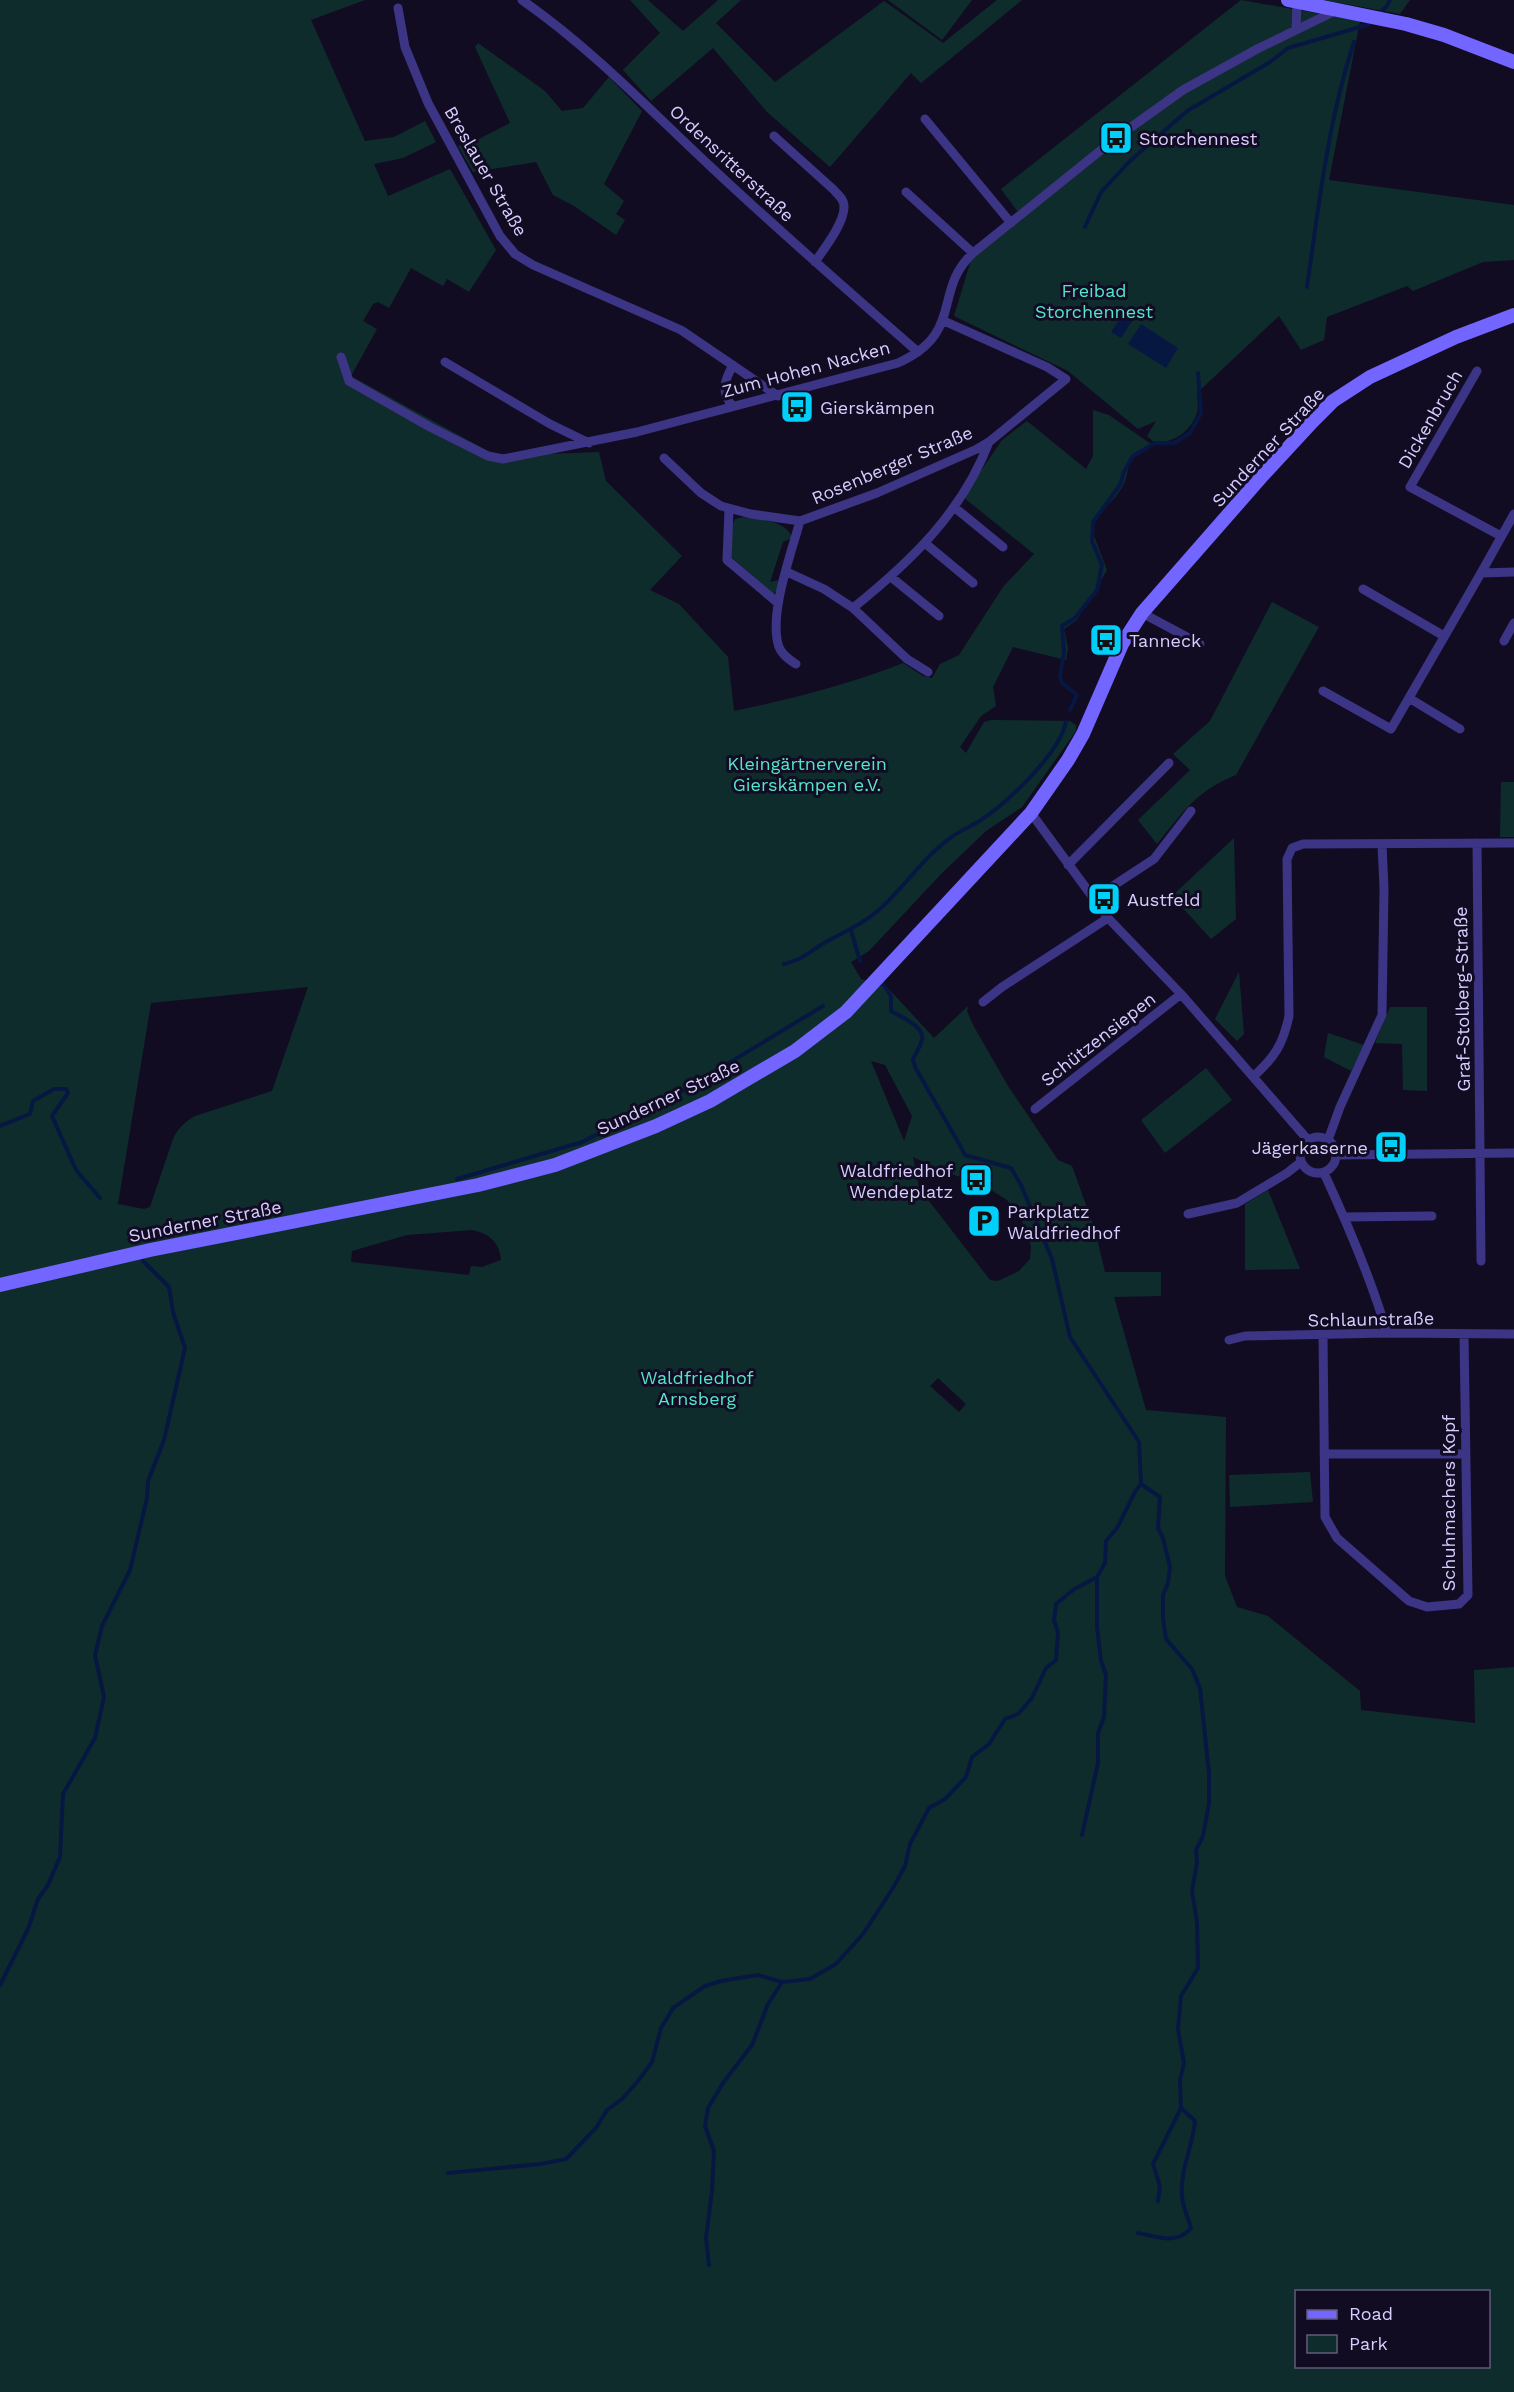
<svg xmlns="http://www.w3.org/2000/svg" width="1514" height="2392" font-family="'Work Sans',sans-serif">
  <rect width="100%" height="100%" fill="#120c23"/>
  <path fill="#0f2c2d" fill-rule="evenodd" d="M0 0H365L311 20 365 141 394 137 425 121 436 142 403 158 374 164 388 196 450 169 496 250 469 292 447 279 443 286 411 268 389 308 378 302 373 304 363 321 377 329 351 376 497 456 599 452 606 481 682 556 650 590 679 604 728 657 734 711C791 699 848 685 903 663L923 676 932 678 940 664 959 655 1003 587 1034 554 963 497 1002 440 1027 421 1086 469 1093 456V410L1109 415 1151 444 1129 458C1128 489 1115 498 1094 518V536L1107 570 1077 620 1064 629 1068 648 1066 660 1013 647 993 687 996 706 981 716 960 747 966 753 984 722 991 720 1070 721 1076 725V731L1022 807 986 831 941 874 869 951 851 962 861 979 888 988 934 1038 968 1006 967 1011 973 1025 1008 1086 1058 1160 1072 1166 1095 1230 1105 1272H1161V1296L1114 1297 1146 1410 1226 1417 1225 1576 1237 1607 1268 1616 1360 1691 1361 1710 1475 1723 1474 1670 1514 1667V2392H0ZM308 987 272 1091 195 1116C185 1122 178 1128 173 1139L150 1207 144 1209 118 1204 151 1003ZM871 1061 885 1065 912 1116 904 1141ZM913 1157 948 1173 980 1183 1007 1200 1020 1216 1031 1246 1030 1259 1019 1271 998 1281 990 1280 919 1188ZM472 1230C489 1233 500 1243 501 1260L482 1267 471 1266 469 1275 351 1262 352 1251 407 1235ZM938 1378 966 1404 959 1412 930 1386ZM1296 2292H1488V2366H1296Z
    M630 0H648L683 31 718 0H741L716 23 775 82 884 1 943 43 997 0H1022L921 83 911 73 830 167 767 112 713 48 651 101 623 70 660 33Z
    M888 0H972L942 40Z
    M1241 0 1360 21 1329 180 1514 205V260L1483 262 1413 291 1407 286 1327 317 1324 340 1301 350 1279 316 1197 393C1197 399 1199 407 1197 413 1191 431 1173 444 1154 442L1147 436 1156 421 1138 429 1068 371 954 316 971 260 1021 216 1001 189Z
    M1324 0H1410L1400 14Z
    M478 43 545 91 562 111 583 108 609 77 642 111 604 184 624 201 616 214 625 220 616 235 574 206 553 195 536 162 473 172 458 146 471 143 510 123 475 47Z
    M743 517C759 520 786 520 792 538L783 542 770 582 780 580 777 591 773 594 729 555 732 527 735 519Z
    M1272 602 1319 627 1236 775C1196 791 1183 812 1157 844L1138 820 1190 770 1173 754 1210 721Z
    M1501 782H1514V837H1500Z
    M1234 838 1236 919 1211 939 1172 896Z
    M1239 972 1244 1034 1237 1041 1215 1019Z
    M1390 1007H1427V1091L1403 1090 1402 1044 1375 1043Z
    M1328 1033 1364 1045 1351 1071 1324 1057Z
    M1206 1068 1232 1100 1165 1153 1141 1120Z
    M1268 1190 1300 1269 1245 1270V1204Z
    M1310 1472 1313 1502 1230 1507 1229 1475Z"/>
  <path fill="#061842" d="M1123 314 1133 320 1121 338 1111 332Z
    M1141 324 1178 348 1166 368 1128 344Z"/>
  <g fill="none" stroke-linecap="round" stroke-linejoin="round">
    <path stroke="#061842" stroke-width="4" d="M1377 15 1386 7 1390 0
      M1085 227 1101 192 1130 161 1187 111 1270 62 1288 48 1367 25 1372 20
      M1307 287C1319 204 1328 121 1354 42
      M1070 710 1077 695 1062 683 1060 676 1064 652 1062 626 1075 618 1097 590 1102 565 1092 541 1093 522 1120 485 1124 472 1133 456 1155 443H1174L1190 433 1201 413 1198 373
      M851 930 860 961
      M784 964C802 960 809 952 824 943 844 932 865 923 882 907 906 885 925 855 953 836 961 830 972 826 981 820 1008 802 1059 754 1066 722
      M881 981 891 996V1011C901 1017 925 1026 922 1040 920 1047 916 1053 913 1059L915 1067 962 1149
      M0 1126 30 1114 33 1101 54 1089H66L68 1093 52 1116 76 1170 100 1198
      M457 1179 582 1142 681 1092 823 1006
      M1141 1484 1160 1497 1158 1528 1163 1538 1170 1567 1168 1583 1163 1595V1618L1166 1639 1192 1669 1200 1688 1209 1773V1803L1203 1836 1196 1850 1197 1863 1192 1891 1197 1922 1198 1968 1181 1996 1178 2029 1184 2063 1180 2080 1181 2108 1153 2164 1160 2186 1158 2201
      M1082 1835 1098 1763V1733L1104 1717 1106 1675 1101 1661 1097 1627V1577
      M0 1985 28 1929 38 1899 48 1885 60 1857 63 1794 95 1738 104 1697 95 1655 102 1626 130 1570 147 1498 148 1481 164 1440 185 1348 173 1312 169 1287 143 1261
      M448 2173 540 2164 566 2159 596 2128 607 2110 622 2099 638 2081 652 2062 661 2028 673 2008 705 1986 721 1981 758 1975 782 1982 810 1979 836 1964 863 1934 893 1888 905 1866 910 1844 929 1808 945 1799 966 1777 972 1757 989 1744 1005 1719 1018 1714 1032 1698 1046 1668 1056 1660 1058 1633 1054 1620 1056 1604 1073 1590 1097 1577 1105 1563 1106 1541 1117 1528 1136 1490 1141 1484 1139 1442 1070 1337 1052 1259 1021 1185 1011 1168 965 1155 963 1151
      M1138 2233C1158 2237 1177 2245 1191 2228 1188 2217 1182 2206 1182 2195 1180 2169 1193 2146 1195 2121L1181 2108
      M709 2265 706 2238 712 2191 714 2151 705 2126 708 2108 723 2083 752 2045 768 2004 782 1982"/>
    <path stroke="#3c3485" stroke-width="9" d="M522 0C592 49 649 109 710 166 778 230 848 291 918 352
      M398 8 405 47 428 103 500 236 515 254 533 265 681 330 778 396
      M1296 30 1297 2
      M925 119 1011 223
      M774 136 834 190C838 195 844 199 844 206 845 222 824 249 815 262
      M906 192 973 253
      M341 357 349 381 430 427 488 456 503 459 637 432 898 363C965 333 932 291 973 253L1116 138 1183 90 1259 48 1337 10
      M445 362 550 424 589 443
      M1477 371 1410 487 1501 536
      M732 406C721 391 724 381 733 365
      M664 458 701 493 721 506 751 514 800 521 877 493 977 449 989 442 1066 379 1047 367 944 321
      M954 507 1003 547
      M729 509 727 560 778 603
      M926 544 973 583
      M787 572 824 589 853 608
      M1481 573 1514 514
      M891 577 939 616
      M1363 589 1444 636
      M1142 613 1200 644
      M1504 641 1514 623
      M796 664C790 660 782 655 779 647 768 616 791 554 800 521
      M928 672 907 659 853 608C910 562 962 513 989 442
      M1323 691 1391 729 1481 573 1514 572
      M1409 698 1460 729
      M1031 813 1108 918 1181 994 1308 1140
      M1477 843 1481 1261
      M1068 865 1169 763
      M1093 899 1154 859 1191 811
      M983 1002 1002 987 1108 918
      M1254 1076C1275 1057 1283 1044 1289 1016L1287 859 1292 848 1303 844 1514 843
      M1035 1109 1181 994
      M1300 1155a18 18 0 1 1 36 0a18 18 0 1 1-36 0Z
      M1328 1140 1340 1107 1382 1015 1384 889 1382 844
      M1336 1155 1514 1153
      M1324 1173C1348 1225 1371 1278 1387 1333
      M1188 1214 1237 1203 1287 1173 1301 1162
      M1345 1217 1432 1216
      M1323 1336 1325 1517 1337 1538 1409 1601 1427 1607 1459 1604 1468 1595 1464 1335
      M1229 1340 1245 1336 1387 1333 1514 1334
      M1324 1454H1465"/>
    <path stroke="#7365ff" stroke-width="14" d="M1288 0 1406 24 1444 35 1514 62
      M0 1285 150 1250 478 1185 555 1165 656 1126 710 1101 795 1051 846 1012 1031 813 1068 760 1083 734 1122 644 1142 613 1263 475 1312 422 1333 401 1370 377 1456 337 1514 315"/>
  </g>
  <defs>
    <symbol id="bus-square" viewBox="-11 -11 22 22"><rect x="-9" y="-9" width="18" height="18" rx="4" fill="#00d0f9" stroke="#120c23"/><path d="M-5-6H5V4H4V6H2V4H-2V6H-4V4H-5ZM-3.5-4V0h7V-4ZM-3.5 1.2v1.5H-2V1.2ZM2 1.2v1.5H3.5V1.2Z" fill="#111"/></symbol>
    <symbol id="parking-square" viewBox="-11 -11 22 22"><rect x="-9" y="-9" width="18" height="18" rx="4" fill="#00d0f9" stroke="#120c23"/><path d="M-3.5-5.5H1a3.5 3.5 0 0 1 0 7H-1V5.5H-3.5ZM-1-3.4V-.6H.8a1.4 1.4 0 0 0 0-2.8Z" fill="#111"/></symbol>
  </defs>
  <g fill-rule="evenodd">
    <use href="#bus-square" x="1097" y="119" width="38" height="38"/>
    <use href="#bus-square" x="778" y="388" width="38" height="38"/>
    <use href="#bus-square" x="1087" y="621" width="38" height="38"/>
    <use href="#bus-square" x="1085" y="880" width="38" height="38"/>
    <use href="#bus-square" x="1372" y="1128" width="38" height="38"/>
    <use href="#bus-square" x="957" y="1161" width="38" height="38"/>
    <use href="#parking-square" x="965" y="1202" width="38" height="38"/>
  </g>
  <g text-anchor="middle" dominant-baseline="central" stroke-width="6" stroke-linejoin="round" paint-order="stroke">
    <g font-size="18" fill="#d7ceff" stroke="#120c23" text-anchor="start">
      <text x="1139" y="138">Storchennest</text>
      <text x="820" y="407">Gierskämpen</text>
      <text x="1129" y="640">Tanneck</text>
      <text x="1127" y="899">Austfeld</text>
      <text x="1368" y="1147" text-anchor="end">Jägerkaserne</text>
      <text x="953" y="1170" text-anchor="end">Waldfriedhof<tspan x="953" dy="21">Wendeplatz</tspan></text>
      <text x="1007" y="1211">Parkplatz<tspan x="1007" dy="21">Waldfriedhof</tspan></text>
    </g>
    <g font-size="18" fill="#d7ceff" stroke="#120c23">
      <text transform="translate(732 163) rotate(43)">Ordensritterstraße</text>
      <text transform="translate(486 171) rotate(60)">Breslauer Straße</text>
      <text transform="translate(806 369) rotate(-15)">Zum Hohen Nacken</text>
      <text transform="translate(1430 419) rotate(-60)">Dickenbruch</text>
      <text transform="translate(1268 447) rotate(-47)">Sunderner Straße</text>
      <text transform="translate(892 465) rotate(-23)">Rosenberger Straße</text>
      <text transform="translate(1462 999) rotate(-91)">Graf-Stolberg-Straße</text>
      <text transform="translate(1098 1039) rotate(-38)">Schützensiepen</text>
      <text transform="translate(668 1097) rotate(-25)">Sunderner Straße</text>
      <text transform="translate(205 1221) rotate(-11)">Sunderner Straße</text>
      <text transform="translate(1371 1319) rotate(-1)">Schlaunstraße</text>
      <text transform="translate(1448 1503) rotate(-90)">Schuhmachers Kopf</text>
    </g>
    <g font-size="18" fill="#52e7cc" stroke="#120c23">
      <text x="1094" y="290">Freibad<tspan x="1094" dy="21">Storchennest</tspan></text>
      <text x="807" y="763">Kleingärtnerverein<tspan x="807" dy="21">Gierskämpen e.V.</tspan></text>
      <text x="697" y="1377">Waldfriedhof<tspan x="697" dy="21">Arnsberg</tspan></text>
    </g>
  </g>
  <rect x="1295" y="2290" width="195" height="78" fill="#120c23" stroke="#615a7b" stroke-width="1.5"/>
  <rect x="1307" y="2310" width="30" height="9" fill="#7365ff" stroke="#615a7b" stroke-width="1.5"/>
  <text x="1349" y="2320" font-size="18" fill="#d7ceff">Road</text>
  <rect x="1307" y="2335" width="30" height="18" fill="#0f2c2d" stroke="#615a7b" stroke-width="1.5"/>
  <text x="1349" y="2350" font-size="18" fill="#d7ceff">Park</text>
</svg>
